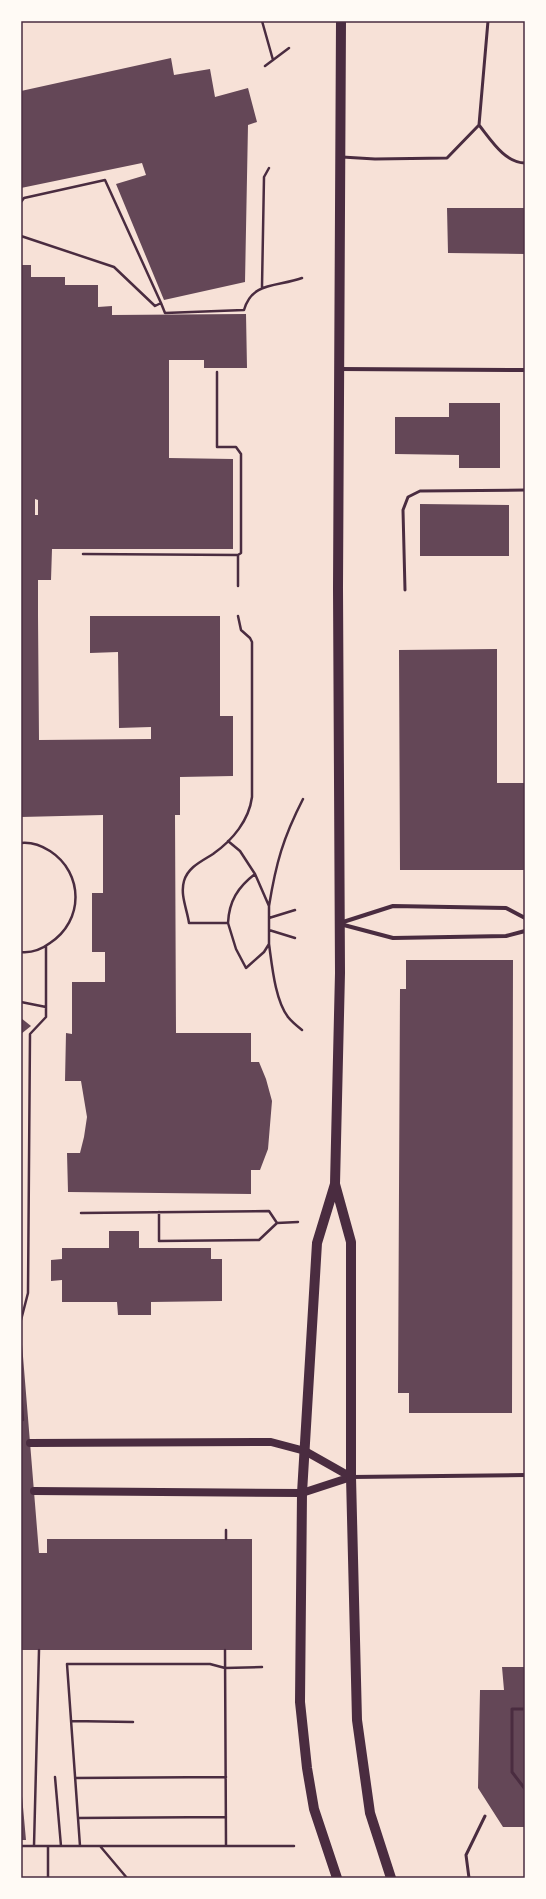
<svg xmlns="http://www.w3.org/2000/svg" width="546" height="1899" font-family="'Work Sans',sans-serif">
  <rect width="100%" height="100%" fill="#f7e1d7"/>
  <path fill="#644757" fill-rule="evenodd" d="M171 58 174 75 210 69 215 97 248 88 257 122 248 125 245 282 164 300 116 184 146 175 142 163 21 188V91Z
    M447 208H525V254L448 253Z
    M21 265H31V277H65V285H98V307L112 306V315L246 314 247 368H204V360H169V458L233 459V549H52L51 580H38V616L39 740 151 739V727L119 728 118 652 90 653V616H220V716H233V776L180 777V815H175L176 1033H251V1062H259L266 1079 272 1101 268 1149 260 1170H251V1194L68 1192 67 1153H80L84 1137 87 1117 81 1081H65L66 1033 72 1034V982H105V952H92V893H103V815L21 817ZM35 499 38 500V515H35Z
    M449 403H500V468H459V455L395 454V417H449Z
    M420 504 509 505V556H420Z
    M497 649V783H525V870H400L399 650Z
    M406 960H513L512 1413H409V1393H398L400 989H406Z
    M21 1018 31 1026 21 1034Z
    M109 1231H139V1248H211V1259H222V1301L151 1302V1315H118L117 1302H62V1280L51 1281V1260L62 1259V1248H109Z
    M21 1332 39 1553H47V1539H252V1650H21Z
    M502 1667H525V1827H503L478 1788 480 1690H504Z
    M21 1796H22L26 1840H21Z"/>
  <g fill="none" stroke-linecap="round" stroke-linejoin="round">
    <path stroke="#4a2c40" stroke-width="2.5" d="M262 21 273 60
      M265 66 289 48
      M21 202 24 198 105 180 161 303
      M21 236 114 267 155 306 161 303 165 313 244 310C252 281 278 287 302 278
      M262 287 264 177 269 168
      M217 372V447H236L241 454V553L238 555V586
      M83 554 238 555
      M228 841 240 851 255 874C238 887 229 901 228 923H189C187 909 180 895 184 881 188 867 202 861 213 854 233 840 249 820 252 797V642L250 638 241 630 238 616
      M21 843C31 842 42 846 50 851 84 873 84 921 50 943 42 949 31 953 21 952
      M269 906C276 863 283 838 303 799
      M269 918 295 910
      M228 923 236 949 246 968 264 952 269 944V906L255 874
      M269 930 295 938
      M269 944C272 965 275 1000 288 1017 292 1022 297 1026 302 1030
      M21 1002 46 1007
      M159 1212V1241L259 1240 277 1223
      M81 1213 269 1211 277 1223 298 1222
      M21 1320 28 1293 30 1034 46 1017V946
      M21 1389 23 1420
      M226 1539V1530
      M225 1650 226 1846
      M71 1721 133 1722
      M55 1777 61 1846
      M75 1778 226 1777
      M78 1818 226 1817
      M21 1846H294
      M34 1846 39 1650
      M48 1846V1878
      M80 1846 67 1664H210L225 1668 262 1667
      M100 1846 127 1878"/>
    <path stroke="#4a2c40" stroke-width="3" d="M479 125C491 140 505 163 525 163
      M342 157 375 159 447 158 479 125 488 21
      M405 590 403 510 408 497 420 491 525 490
      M525 1709H512V1772L525 1789
      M469 1878 466 1855 485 1816"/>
    <path stroke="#4a2c40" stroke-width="4" d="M339 369 525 370
      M340 923 393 906 506 908 525 918
      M340 924 393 938 506 936 525 931
      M351 1477 525 1475"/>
    <path stroke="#4a2c40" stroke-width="8" d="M30 1443 271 1442 305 1451 351 1477
      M34 1491 302 1493 351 1477"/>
    <path stroke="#4a2c40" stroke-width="10" d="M341 21 338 588 340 973 335 1184 351 1242V1477L357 1720 370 1813 391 1878
      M335 1184 317 1243 302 1493 300 1702 307 1768 314 1809 337 1878"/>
  </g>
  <rect width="546" height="1899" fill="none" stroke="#fffaf5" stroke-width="44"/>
  <rect x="22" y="22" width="502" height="1855" fill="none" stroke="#4a2c40" stroke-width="1.5"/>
</svg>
